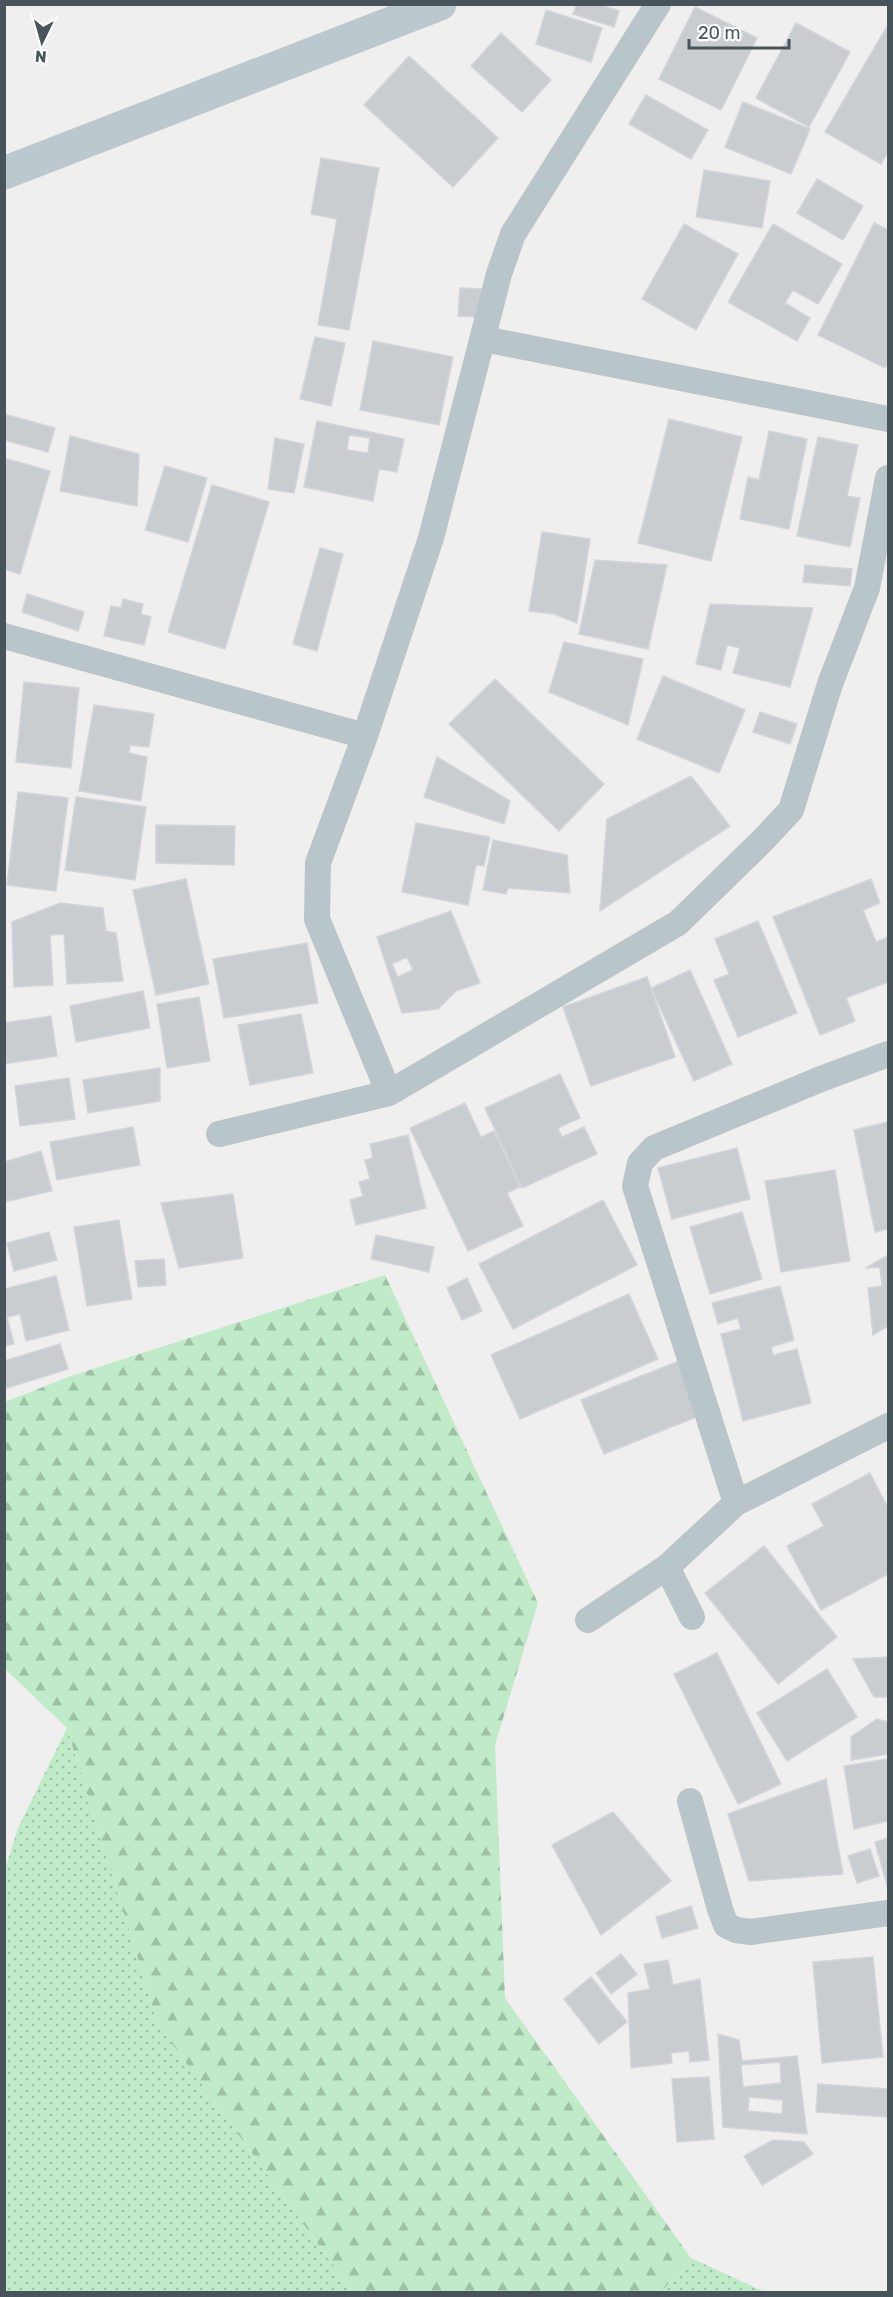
<svg xmlns="http://www.w3.org/2000/svg" width="893" height="2297" font-family="Rubik,sans-serif">
  <defs>
    <pattern id="grass-dots" width="8" height="8" patternUnits="userSpaceOnUse" patternTransform="scale(1.5)"><rect width="8" height="8" fill="#c0ebc8"/><path d="M2 2h.1M6 6h.1" fill="none" stroke="#9ec1a5" stroke-width="1.8" stroke-linecap="round"/></pattern>
    <pattern id="forest-firs" width="22" height="20" patternUnits="userSpaceOnUse" patternTransform="scale(1.5)"><rect width="22" height="20" fill="#c0ebc8"/><path d="M5 1l3.5 6h-7zM16 11l3.5 6h-7z" fill="#9ec1a5"/></pattern>
  </defs>
  <rect width="100%" height="100%" fill="#f0eeee"/>
  <path fill="url(#grass-dots)" d="M67 1728 158 2024 353 2292H5L4 1873 18 1828Z
    M691 2258 765 2292H661Z"/>
  <path fill="url(#forest-firs)" d="M385 1275 538 1603 495 1745 505 1998 691 2258 661 2292H353L158 2024 67 1728 5 1669V1402L71 1376Z"/>
  <path fill="#c9ccd0" stroke="#d2d5d9" stroke-width="1.5" fill-rule="evenodd" d="M577 4H599L619 11 614 27 573 14Z
    M695 7 757 38 721 110 659 79Z
    M546 10 602 28 591 62 536 44Z
    M796 23 850 52 809 127 756 98Z
    M886 28 888 29V152L881 164 825 132Z
    M501 33 551 80 522 112 471 66Z
    M409 56 498 138 453 187 364 105Z
    M646 95 708 130 691 159 629 124Z
    M743 102 810 129 791 174 725 147Z
    M321 158 379 168 349 330 318 325 337 219 311 214Z
    M704 170 770 181 762 228 696 217Z
    M817 179 863 206 843 240 797 213Z
    M874 223 888 230V361L885 368 818 335Z
    M684 224 738 254 696 330 642 299Z
    M773 224 842 264 818 304 793 290 785 303 810 318 797 341 728 302Z
    M460 288 482 289 480 317 458 316Z
    M315 337 345 343 331 406 300 399Z
    M373 341 453 357 439 425 360 410Z
    M4 414 55 428 48 452 4 440Z
    M669 419 742 437 711 561 638 543Z
    M317 421 404 439 397 472 379 469 373 501 304 487ZM349 435 370 438 368 453 347 450Z
    M769 431 807 439 789 529 740 519 748 477 759 480Z
    M70 436 139 454 137 506 60 491Z
    M818 437 858 445 847 496 860 498 850 547 797 536Z
    M275 438 304 444 294 493 268 489Z
    M4 458 50 471 20 574 4 569Z
    M165 466 207 478 188 542 145 530Z
    M212 485 269 502 225 649 168 632Z
    M542 532 590 539 577 623 554 614 529 611Z
    M320 548 343 554 317 651 293 644Z
    M595 560 667 565 648 649 579 634Z
    M805 565 852 569 850 586 803 582Z
    M27 594 84 612 78 631 22 612Z
    M123 599 143 604 141 614 151 617 144 645 104 636 111 606 121 608Z
    M710 604 813 608 790 687 733 673 740 648 727 645 721 670 696 664Z
    M564 642 643 659 628 725 549 692Z
    M663 676 745 710 719 773 637 739Z
    M495 679 604 784 559 831 449 724Z
    M24 682 79 688 71 768 16 762Z
    M94 705 154 714 149 747 130 745 129 753 147 757 141 801 79 791Z
    M760 712 797 724 790 744 753 732Z
    M437 757 510 801 504 824 424 797Z
    M691 776 730 826 600 911 607 819Z
    M18 792 68 798 56 891 7 885Z
    M76 797 146 807 135 880 65 870Z
    M416 823 490 837 484 866 476 865 468 905 402 892Z
    M156 825 235 826 234 865 156 863Z
    M493 840 567 855 570 893 508 888 506 894 483 890Z
    M186 879 209 984 156 995 133 890Z
    M871 879 880 903 863 910 876 942 888 937V982L846 998 855 1021 820 1035 773 917Z
    M60 903 103 908 106 931 116 933 123 981 67 984 64 934 50 935 53 985 14 987 12 922Z
    M451 911 480 983 456 991 438 1009 402 1013 377 937ZM407 957 413 970 398 977 392 964Z
    M758 921 797 1013 738 1037 714 980 729 974 715 939Z
    M307 943 318 1003 224 1018 213 959Z
    M690 970 732 1064 694 1081 651 988Z
    M647 977 675 1057 591 1086 563 1007Z
    M143 991 150 1028 76 1042 70 1006Z
    M199 997 210 1061 167 1068 157 1004Z
    M301 1014 313 1073 250 1085 238 1025Z
    M51 1016 57 1056 4 1064V1023Z
    M160 1068V1101L88 1113 83 1080Z
    M560 1074 580 1118 558 1128 562 1137 584 1127 597 1154 522 1188 485 1108Z
    M69 1078 75 1119 20 1126 15 1086Z
    M465 1103 481 1137 494 1131 520 1187 507 1193 523 1226 468 1251 410 1128Z
    M888 1122V1229L875 1232 854 1130Z
    M133 1127 140 1165 57 1180 50 1142Z
    M408 1135 426 1208 356 1225 350 1200 363 1196 359 1182 370 1179 365 1160 373 1158 370 1144Z
    M737 1148 750 1199 672 1219 658 1168Z
    M41 1151 52 1191 4 1202V1162Z
    M835 1170 850 1261 781 1272 765 1181Z
    M233 1194 243 1258 179 1268 161 1203Z
    M603 1200 637 1265 513 1329 479 1264Z
    M742 1212 762 1279 710 1294 690 1227Z
    M119 1220 132 1299 87 1306 74 1227Z
    M49 1232 57 1260 14 1271 7 1243Z
    M376 1235 434 1247 429 1272 371 1259Z
    M888 1255V1326L873 1335 868 1288 882 1286 880 1267 866 1268Z
    M164 1259 166 1285 138 1287 135 1261Z
    M56 1276 69 1330 26 1341 20 1314 7 1317 14 1344 4 1346V1289Z
    M467 1278 482 1311 462 1320 447 1288Z
    M780 1286 794 1340 771 1347 773 1355 797 1349 811 1403 743 1421 721 1334 741 1329 738 1318 718 1324 712 1303Z
    M629 1294 658 1359 520 1419 491 1355Z
    M60 1344 68 1369 4 1389V1361Z
    M684 1359 706 1413 604 1454 581 1400Z
    M870 1473 888 1508V1574L821 1610 787 1546 824 1526 812 1504Z
    M764 1546 837 1637 778 1684 705 1593Z
    M717 1653 781 1784 738 1804 674 1674Z
    M888 1657V1697H874L853 1659Z
    M827 1669 857 1717 787 1761 757 1713Z
    M877 1719 888 1722V1754L851 1760V1737Z
    M888 1759V1821L854 1829 844 1766Z
    M826 1779 843 1874 749 1881 728 1814Z
    M613 1812 671 1881 601 1935 552 1845Z
    M888 1838V1889L875 1842Z
    M870 1849 879 1876 857 1883 848 1856Z
    M691 1906 698 1928 662 1938 656 1917Z
    M621 1954 637 1974 611 1994 596 1973Z
    M873 1957 883 2057 822 2063 813 1962Z
    M668 1960 673 1985 700 1979 709 2060 690 2062 689 2051 671 2053 672 2063 631 2068 628 1993 650 1989 644 1964Z
    M591 1977 627 2022 599 2044 564 1999Z
    M718 2034 739 2040 742 2061 797 2056 807 2134 723 2127ZM780 2062 781 2083 743 2087 741 2065ZM749 2097 783 2100 782 2114 748 2111Z
    M709 2077 714 2139 677 2142 672 2079Z
    M818 2084 888 2089V2117L816 2112Z
    M773 2140 804 2142 813 2154 762 2185 744 2156Z"/>
  <g fill="none" stroke-linecap="round" stroke-linejoin="round">
    <path stroke="#bac5c9" stroke-width="26" d="M484 339 888 419
      M4 636 365 736
      M389 1093 317 919 318 863 365 736 431 538 499 274 513 234 658 4
      M219 1134 389 1093 678 923 764 839 791 810 830 684 867 588 888 478
      M736 1503 635 1186 640 1163 654 1148 821 1079 888 1054
      M667 1567 692 1617
      M588 1620 667 1567 736 1503 888 1426
      M690 1801 720 1909 726 1925 736 1930 751 1932 888 1913"/>
    <path stroke="#bbc8ce" stroke-width="33" d="M4 173 440 4"/>
  </g>
  <rect width="893" height="2297" fill="none" stroke="#485459" stroke-width="12"/>
  <g transform="translate(42 42) rotate(185)" stroke="#ffffff" stroke-width="4.5" paint-order="stroke">
  <path d="M0-4.5L10 22L0 15L-10 22Z" fill="#485459"/>
  <text y="-9" font-size="16" font-weight="bold" text-anchor="middle" fill="#485459">N</text>
  </g>
  <path d="M689 39v9h100v-9" fill="none" stroke="#485459" stroke-width="3"/>
  <text x="698" y="39" font-size="18" fill="#485459" stroke="#ffffff" stroke-width="4.5" paint-order="stroke">20 m</text>
</svg>
